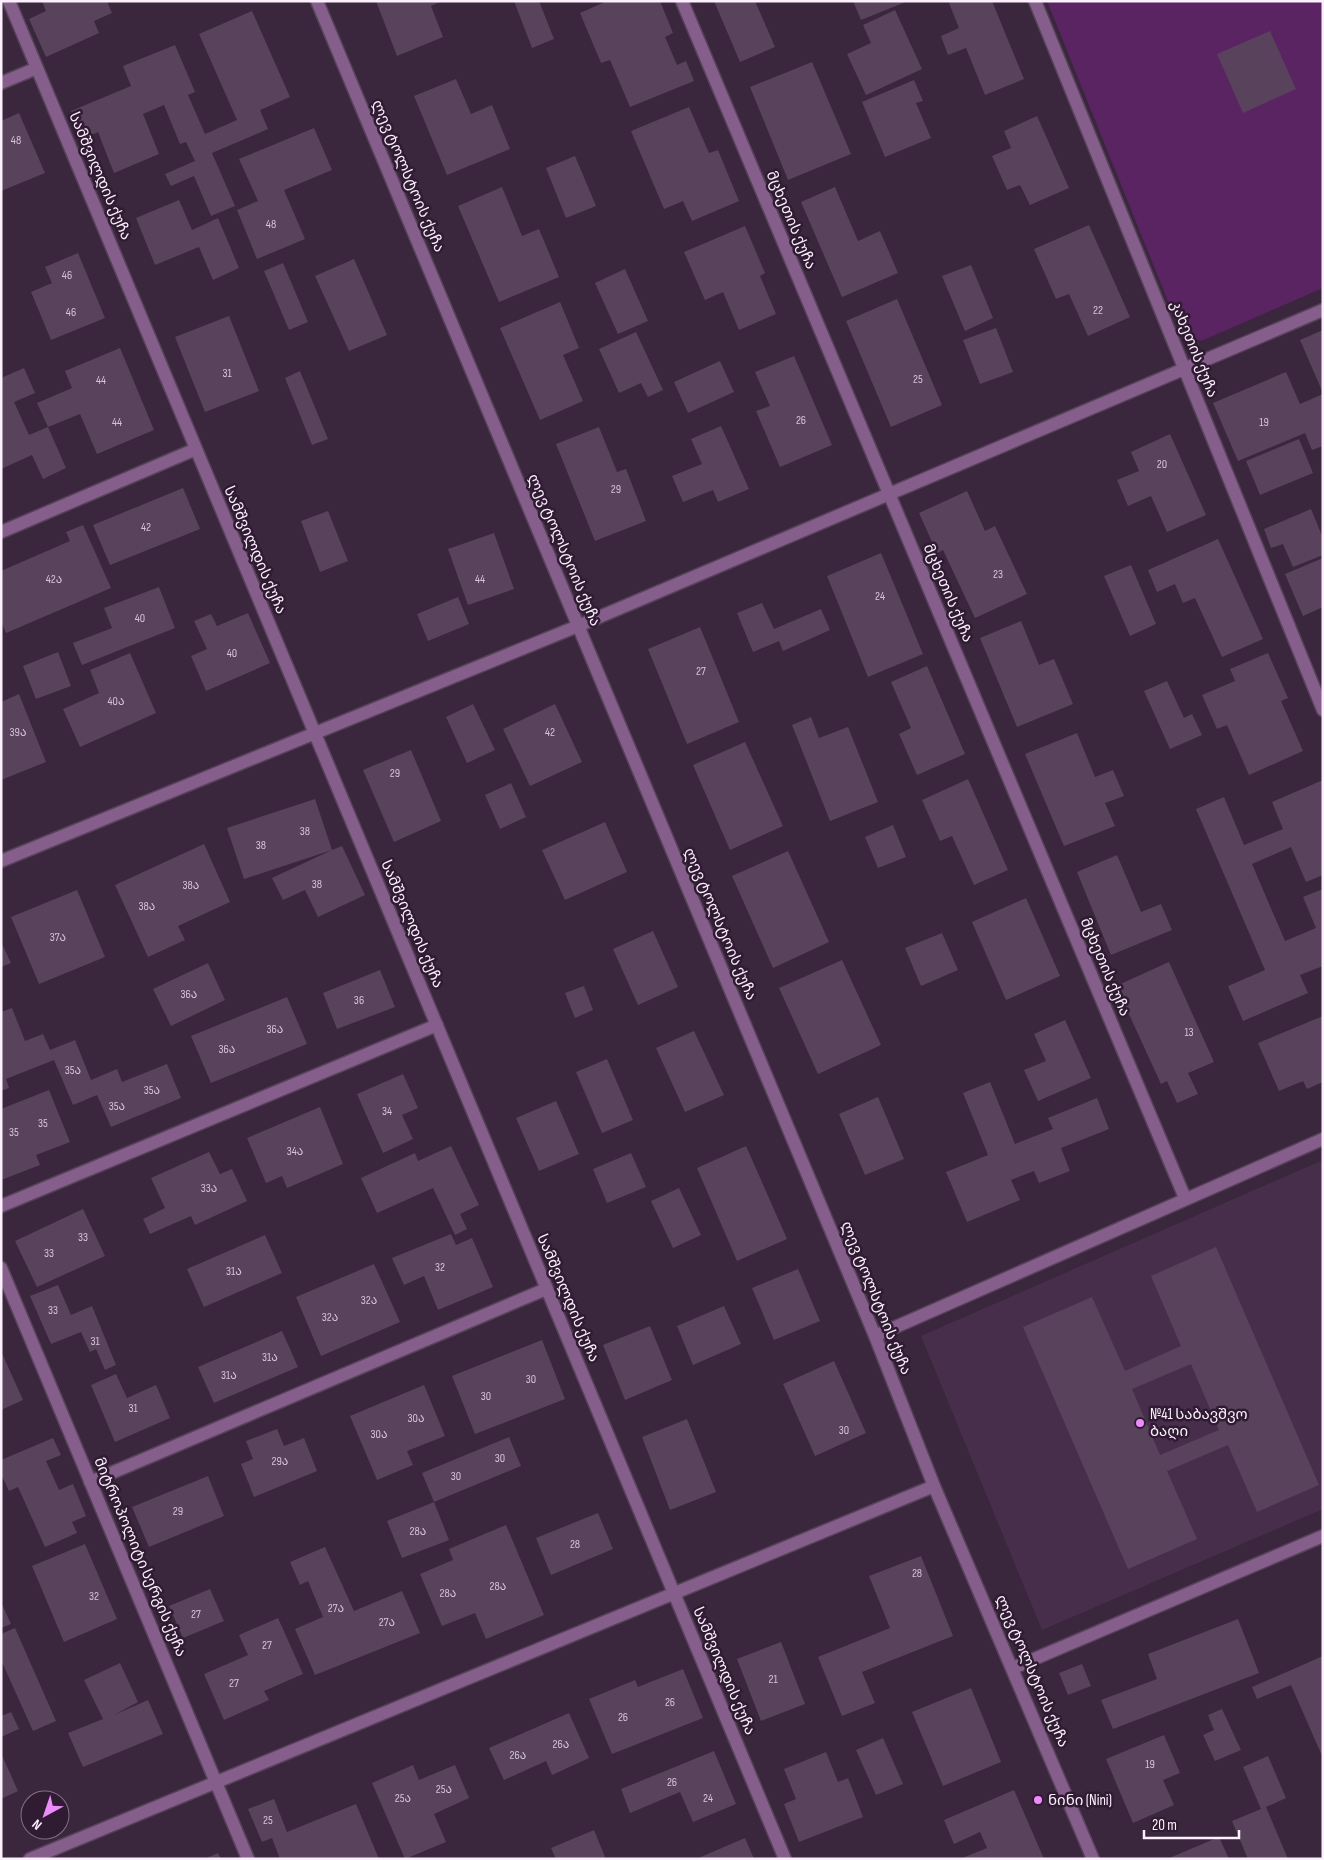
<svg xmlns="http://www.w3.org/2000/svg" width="1324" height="1860" font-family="'Sofia Sans Condensed','Noto Sans Georgian',sans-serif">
  <rect width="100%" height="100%" fill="#3a263d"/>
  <path fill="#472f4b" d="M1323 1160V1509L1042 1630 921 1336Z"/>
  <path fill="#5a2362" d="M1047 1H1323V288L1201 341 1180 331Z"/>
  <path fill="#59435c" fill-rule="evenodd" d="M42 1H107L112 13 94 21 99 33 46 57 29 19 46 11Z
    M376 1H442L431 6 443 37 397 56Z
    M514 1H539L554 39 532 48Z
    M607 1H660L673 33 665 37 677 65 686 61 694 81 630 107 610 60 601 63 580 13Z
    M714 1H755L775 47 740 62Z
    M853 1H908L861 20Z
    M954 1H992L1024 79 985 95 966 48 948 55 941 36 959 28 949 3Z
    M895 10 922 69 866 95 847 54 871 43 863 25Z
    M252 11 290 97 260 110 268 129 212 153 235 206 211 216 194 176 171 186 165 174 195 161 186 142 180 144 164 105 143 114 159 154 114 173 98 132 83 139 71 111 131 86 123 66 175 45 195 92 188 95 205 134 237 120 199 34Z
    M1270 31 1296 89 1243 113 1217 54Z
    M812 62 851 154 788 180 750 87Z
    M456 79 471 114 492 105 510 149 447 175 414 96Z
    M914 80 923 101 916 103 931 138 885 157 862 102Z
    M689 107 709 153 718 150 739 201 692 221 683 201 664 209 631 131Z
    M19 113 45 173 1 191V121Z
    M1037 116 1069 188 1030 205 1020 185 1007 190 992 156 1011 148 1004 131Z
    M314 128 332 170 284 190 305 239 257 259 237 210 258 201 239 159Z
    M575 156 596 206 566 218 546 168Z
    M502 187 522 236 539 229 559 277 499 302 458 206Z
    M835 187 858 241 880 231 898 273 842 297 801 202Z
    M179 200 192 230 218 218 239 268 213 280 199 247 155 265 136 218Z
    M1089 225 1130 317 1088 336 1069 294 1056 299 1034 249Z
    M745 226 765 273 760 276 776 314 739 330 723 292 705 300 684 252Z
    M78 253 105 318 51 340 31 292 52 283 45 267Z
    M354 259 387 335 349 351 315 276Z
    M283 263 308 322 289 330 264 271Z
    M971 265 993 318 965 331 942 276Z
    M625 269 648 321 618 334 595 283Z
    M897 299 942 405 891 427 846 321Z
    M560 302 579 348 563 355 583 401 540 420 500 328Z
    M229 316 259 391 205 412 175 337Z
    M996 328 1013 372 980 384 963 340Z
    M1323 330V393L1300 340Z
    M636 332 663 390 648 397 641 383 619 393 599 349Z
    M120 348 154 430 97 454 80 414 48 427 66 468 43 479 32 455 1 469V378L24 368 35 393 14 402 29 435 48 427 37 403 72 388 65 371Z
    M794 356 832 445 780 467 756 411 770 406 755 372Z
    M720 361 734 392 688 413 674 382Z
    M300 371 328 439 312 445 285 378Z
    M1286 372 1300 404 1323 394V446L1312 450 1305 433 1238 461 1213 403Z
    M721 426 749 489 718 502 713 490 683 502 672 476 702 464 691 439Z
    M599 427 617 472 626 469 646 521 595 541 556 444Z
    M1170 434 1206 515 1167 532 1151 496 1128 506 1117 480 1139 471 1131 452Z
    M1299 439 1313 473 1260 495 1246 461Z
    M183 488 200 529 110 565 93 525Z
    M967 491 985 531 995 526 1027 594 975 618 943 550 937 553 919 513Z
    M1311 509 1323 538V555L1293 567 1283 544 1271 548 1264 529Z
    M328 511 348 561 320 572 301 521Z
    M83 525 111 588 6 633 1 622V571L70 541 66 532Z
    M494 533 514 589 468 605 448 549Z
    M1218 539 1263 639 1222 657 1195 598 1183 603 1175 584 1157 592 1148 570Z
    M881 553 923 654 868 677 827 576Z
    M1323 558V607L1303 616 1285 574Z
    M1131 565 1156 624 1130 636 1104 576Z
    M159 587 175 628 82 665 73 643 112 628 104 608Z
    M458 597 469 624 428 641 417 614Z
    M762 603 774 629 821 609 830 630 783 651 779 641 753 652 737 613Z
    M248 613 270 663 206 691 191 656 207 649 194 621 211 614 217 626Z
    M1021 621 1039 665 1054 659 1073 704 1017 727 980 638Z
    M700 627 739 722 687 744 648 649Z
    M58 652 71 686 36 699 23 666Z
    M130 653 156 713 80 747 63 709 99 693 90 670Z
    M1268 653 1288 698 1281 701 1303 751 1249 775 1227 725 1217 729 1202 695 1235 681 1230 669Z
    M927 666 965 754 917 775 899 734 911 728 891 682Z
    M1167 681 1184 718 1192 714 1202 735 1170 749 1144 691Z
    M19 694 46 762 1 780V702Z
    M473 704 495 750 467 763 446 717Z
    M555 704 582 762 530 786 503 729Z
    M811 717 819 738 848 727 878 802 830 821 792 725Z
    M1077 733 1095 777 1113 770 1124 796 1105 803 1115 826 1064 846 1025 754Z
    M745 742 783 826 730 850 693 765Z
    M411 750 441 821 394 842 363 770Z
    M968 779 1008 870 974 885 952 836 940 841 922 800Z
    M1323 780V875L1306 882 1291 847 1252 864 1285 941 1316 928 1303 897 1323 889V966L1300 975 1308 993 1243 1021 1228 986 1265 970 1196 809 1224 797 1244 845 1283 829 1272 802Z
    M511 783 526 817 500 829 485 795Z
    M315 799 332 850 342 846 365 895 318 917 305 890 283 900 272 878 332 850 244 879 227 828Z
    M605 822 627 872 565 900 542 850Z
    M893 825 906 857 878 868 865 837Z
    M204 844 230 902 178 926 185 940 148 957 115 885Z
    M788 851 829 942 773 968 732 876Z
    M1117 855 1141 912 1161 904 1172 930 1111 955 1077 872Z
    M77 890 105 957 39 984 11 917Z
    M1026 898 1060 976 1006 1000 972 922Z
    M653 931 678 987 638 1005 613 949Z
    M942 933 958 970 921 986 905 948Z
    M1 942 11 963 1 967Z
    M842 960 881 1045 818 1074 779 988Z
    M1169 962 1214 1062 1188 1073 1198 1094 1177 1103 1167 1081 1161 1084 1116 986Z
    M208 963 225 1000 171 1026 153 989Z
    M380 970 395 1007 337 1029 323 993Z
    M584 986 593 1010 575 1018 565 993Z
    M287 997 307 1044 211 1083 191 1036Z
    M12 1008 25 1041 43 1034 50 1050 75 1040 91 1080 117 1069 122 1082 167 1064 181 1098 111 1127 97 1095 73 1105 54 1060 6 1079 9 1088 1 1091V1012Z
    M1323 1016V1082L1307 1089 1303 1081 1279 1091 1258 1043Z
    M1065 1020 1091 1078 1038 1101 1024 1070 1046 1061 1034 1034Z
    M694 1031 724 1095 685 1112 656 1048Z
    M607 1059 633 1120 602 1133 576 1072Z
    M403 1074 418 1108 402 1115 413 1139 383 1153 357 1094Z
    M990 1082 1015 1144 1053 1129 1048 1118 1097 1098 1109 1129 1061 1148 1070 1171 1039 1183 1034 1171 1011 1180 1020 1200 967 1222 946 1172 988 1155 963 1093Z
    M49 1090 70 1142 36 1155 40 1165 1 1180V1109Z
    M878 1097 904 1159 865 1175 839 1114Z
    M556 1101 579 1154 539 1171 516 1118Z
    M320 1107 343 1164 287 1188 282 1176 266 1183 247 1138Z
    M451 1146 479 1205 460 1214 467 1229 455 1235 433 1188 377 1213 361 1178 415 1153 418 1161Z
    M746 1146 787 1239 737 1261 697 1168Z
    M209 1152 220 1174 232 1169 247 1201 195 1225 191 1216 150 1234 143 1219 165 1208 151 1178Z
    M631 1153 646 1187 607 1203 593 1169Z
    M679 1188 701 1235 673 1248 651 1201Z
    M83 1209 105 1256 37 1287 15 1241Z
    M451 1234 456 1245 472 1238 493 1287 438 1310 424 1276 404 1285 392 1258Z
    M265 1235 282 1273 204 1307 187 1269Z
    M1216 1247 1319 1485 1257 1512 1228 1445 1167 1471 1197 1539 1128 1569 1023 1327 1092 1297 1125 1371 1181 1346 1151 1276ZM1191 1364 1219 1430 1160 1455 1132 1389Z
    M374 1264 400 1322 321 1356 296 1297Z
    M798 1269 820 1321 774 1340 752 1288Z
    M58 1285 71 1315 92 1306 116 1365 105 1370 96 1349 90 1352 81 1332 51 1344 30 1296Z
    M724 1306 741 1344 693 1365 677 1326Z
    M650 1326 672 1380 625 1400 603 1345Z
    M282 1331 298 1367 214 1403 198 1367Z
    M542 1340 565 1399 475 1434 452 1376Z
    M1 1351 23 1400 1 1410Z
    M834 1361 866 1433 815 1456 783 1384Z
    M116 1374 127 1398 156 1385 170 1418 115 1442 91 1385Z
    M424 1385 445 1436 407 1451 413 1465 377 1480 350 1416Z
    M687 1419 716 1492 670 1510 642 1437Z
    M277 1429 284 1446 304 1438 317 1471 254 1497 241 1464 253 1459 246 1441Z
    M509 1437 521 1466 434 1502 449 1540 402 1558 387 1521 434 1502 422 1473Z
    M53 1438 61 1455 46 1461 59 1490 73 1484 86 1516 72 1522 77 1533 45 1547 18 1487 9 1491 1 1474V1460Z
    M208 1476 224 1516 149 1547 132 1507Z
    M598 1513 613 1549 551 1575 536 1538Z
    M506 1525 544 1615 486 1639 475 1613 442 1626 420 1574 453 1560 449 1549Z
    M85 1544 117 1619 64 1642 32 1566Z
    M325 1547 354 1611 402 1591 420 1633 315 1675 295 1629 323 1617 308 1581 300 1585 290 1562Z
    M921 1556 953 1636 862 1672 875 1703 842 1716 818 1657 890 1628 869 1576Z
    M210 1589 224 1621 183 1638 169 1606Z
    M1 1602 11 1624 1 1628Z
    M278 1618 303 1674 264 1691 269 1700 224 1720 204 1674 248 1655 239 1635Z
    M1238 1619 1259 1673 1113 1729 1101 1700 1157 1679 1148 1654Z
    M15 1628 56 1721 33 1731 1 1660V1634Z
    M781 1642 805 1704 761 1721 737 1659Z
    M1323 1656V1758L1291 1685 1257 1699 1252 1687Z
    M120 1663 138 1702 114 1715 148 1700 163 1734 83 1767 68 1733 103 1719 84 1680Z
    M1082 1664 1091 1686 1068 1695 1059 1673Z
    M683 1669 703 1718 612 1754 589 1699 635 1680 638 1687Z
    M971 1688 1001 1762 943 1786 912 1712Z
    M1222 1709 1241 1750 1215 1761 1203 1735 1214 1730 1208 1715Z
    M11 1712 19 1729 1 1737V1716Z
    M569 1713 589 1758 552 1775 546 1761 504 1780 489 1748Z
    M1164 1735 1180 1773 1163 1780 1174 1805 1133 1823 1106 1759Z
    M883 1738 903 1784 876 1795 856 1750Z
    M714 1751 736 1804 693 1822 680 1792 630 1813 621 1789Z
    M826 1752 838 1782 848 1778 863 1817 799 1842 784 1804 796 1799 784 1769Z
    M1 1753 18 1791 1 1799Z
    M1268 1756 1286 1798 1266 1807 1288 1859H1248L1232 1821 1261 1809 1243 1767Z
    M413 1765 419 1780 455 1765 469 1798 434 1814 446 1842 405 1859 372 1783Z
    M1014 1790 1044 1859H960L987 1848 980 1832 954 1844 944 1820Z
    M274 1799 287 1832 356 1804 379 1859H280L272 1838 262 1842 248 1809Z
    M594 1830 605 1857 601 1859H556L551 1848Z
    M1219 1837 1229 1859H1167Z
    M745 1838 754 1859H696Z
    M218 1853 221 1859H204Z"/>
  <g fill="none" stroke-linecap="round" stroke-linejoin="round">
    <defs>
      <path id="minor" d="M9 1 785 1859
        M317 1 875 1336 934 1486 1093 1859
        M682 1 1185 1198
        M1035 1 1323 710
        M1 83 37 68
        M1 532 196 449
        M1 861 578 626 1323 310
        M1 1206 437 1025
        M1 1268 248 1859
        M875 1336 1323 1139
        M90 1482 546 1289
        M1013 1668 1323 1536
        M30 1859 934 1486"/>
    </defs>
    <use href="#minor" stroke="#554258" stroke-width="15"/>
    <use href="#minor" stroke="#855e8b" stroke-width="12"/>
  </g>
  <g fill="#ec8cfa" stroke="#301c32" stroke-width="2">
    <circle cx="1140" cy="1423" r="5"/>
    <circle cx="1038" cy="1800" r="5"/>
  </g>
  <g text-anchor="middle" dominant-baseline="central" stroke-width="5" stroke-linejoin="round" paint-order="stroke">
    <g font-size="12" fill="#d3c4d6">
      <text x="16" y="140">48</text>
      <text x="271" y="224">48</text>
      <text x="67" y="275">46</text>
      <text x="1098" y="310">22</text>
      <text x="71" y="312">46</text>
      <text x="227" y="373">31</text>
      <text x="918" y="379">25</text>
      <text x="101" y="380">44</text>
      <text x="801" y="420">26</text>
      <text x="117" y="422">44</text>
      <text x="1264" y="422">19</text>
      <text x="1162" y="464">20</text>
      <text x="616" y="489">29</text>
      <text x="146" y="527">42</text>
      <text x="998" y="574">23</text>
      <text x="54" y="579">42ა</text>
      <text x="480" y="579">44</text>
      <text x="880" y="596">24</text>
      <text x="140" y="618">40</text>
      <text x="232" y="653">40</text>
      <text x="701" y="671">27</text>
      <text x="116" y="701">40ა</text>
      <text x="18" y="732">39ა</text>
      <text x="550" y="732">42</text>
      <text x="395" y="773">29</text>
      <text x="305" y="831">38</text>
      <text x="261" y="845">38</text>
      <text x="317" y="884">38</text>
      <text x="191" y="885">38ა</text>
      <text x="147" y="906">38ა</text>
      <text x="58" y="937">37ა</text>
      <text x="189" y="994">36ა</text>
      <text x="359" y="1000">36</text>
      <text x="275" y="1029">36ა</text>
      <text x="1189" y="1032">13</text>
      <text x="227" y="1049">36ა</text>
      <text x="73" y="1070">35ა</text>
      <text x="152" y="1090">35ა</text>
      <text x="117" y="1106">35ა</text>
      <text x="387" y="1111">34</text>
      <text x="43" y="1123">35</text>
      <text x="14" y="1132">35</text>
      <text x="295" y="1151">34ა</text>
      <text x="209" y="1188">33ა</text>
      <text x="83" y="1237">33</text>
      <text x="49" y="1253">33</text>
      <text x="440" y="1267">32</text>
      <text x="234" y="1271">31ა</text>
      <text x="369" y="1300">32ა</text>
      <text x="53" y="1310">33</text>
      <text x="330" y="1317">32ა</text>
      <text x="95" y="1341">31</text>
      <text x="270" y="1357">31ა</text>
      <text x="229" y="1375">31ა</text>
      <text x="531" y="1379">30</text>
      <text x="486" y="1396">30</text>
      <text x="133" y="1408">31</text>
      <text x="416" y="1418">30ა</text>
      <text x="844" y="1430">30</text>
      <text x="379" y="1434">30ა</text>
      <text x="500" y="1458">30</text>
      <text x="280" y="1461">29ა</text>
      <text x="456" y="1476">30</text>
      <text x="178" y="1511">29</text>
      <text x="418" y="1531">28ა</text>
      <text x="575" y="1544">28</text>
      <text x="917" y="1573">28</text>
      <text x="498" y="1586">28ა</text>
      <text x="448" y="1593">28ა</text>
      <text x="94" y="1596">32</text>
      <text x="336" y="1608">27ა</text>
      <text x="196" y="1614">27</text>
      <text x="387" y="1622">27ა</text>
      <text x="267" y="1645">27</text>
      <text x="773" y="1679">21</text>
      <text x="234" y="1683">27</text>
      <text x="670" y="1702">26</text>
      <text x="623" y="1717">26</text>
      <text x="561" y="1744">26ა</text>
      <text x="518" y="1755">26ა</text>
      <text x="1150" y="1764">19</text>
      <text x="672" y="1782">26</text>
      <text x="444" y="1789">25ა</text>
      <text x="403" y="1798">25ა</text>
      <text x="708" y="1798">24</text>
      <text x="268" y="1820">25</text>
    </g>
    <g font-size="15" fill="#fceffe" stroke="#301c32">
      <text transform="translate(100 176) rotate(67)">სამშვილდის ქუჩა</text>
      <text transform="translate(408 176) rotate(67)">ლევ ტოლსტოის ქუჩა</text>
      <text transform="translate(791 220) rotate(67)">მცხეთის ქუჩა</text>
      <text transform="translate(1194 349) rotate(68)">კახეთის ქუჩა</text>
      <text transform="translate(255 550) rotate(67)">სამშვილდის ქუჩა</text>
      <text transform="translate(564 550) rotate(67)">ლევ ტოლსტოის ქუჩა</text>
      <text transform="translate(948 593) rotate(67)">მცხეთის ქუჩა</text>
      <text transform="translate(412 924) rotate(67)">სამშვილდის ქუჩა</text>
      <text transform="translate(720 924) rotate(67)">ლევ ტოლსტოის ქუჩა</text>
      <text transform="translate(1105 967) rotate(67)">მცხეთის ქუჩა</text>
      <text transform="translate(568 1298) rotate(67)">სამშვილდის ქუჩა</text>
      <text transform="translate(876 1298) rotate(68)">ლევ ტოლსტოის ქუჩა</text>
      <text transform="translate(140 1557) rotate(67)">მიტროპოლიტი სერგის ქუჩა</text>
      <text transform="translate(724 1671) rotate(67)">სამშვილდის ქუჩა</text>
      <text transform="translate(1032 1671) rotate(67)">ლევ ტოლსტოის ქუჩა</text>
    </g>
    <g font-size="15" fill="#fceffe" stroke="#301c32" text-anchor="start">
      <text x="1150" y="1414">№41 საბავშვო<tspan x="1150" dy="17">ბაღი</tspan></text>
      <text x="1048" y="1800">ნინი (Nini)</text>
    </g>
  </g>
  <rect width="1324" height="1860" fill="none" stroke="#fceffe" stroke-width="5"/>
  <g transform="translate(45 1815) rotate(220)"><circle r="24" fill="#301c32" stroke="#827084"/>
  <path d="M0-4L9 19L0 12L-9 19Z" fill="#ec8cfa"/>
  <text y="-8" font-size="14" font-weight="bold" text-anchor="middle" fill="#fceffe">N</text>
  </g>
  <path d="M1144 1830v8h95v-8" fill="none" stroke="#fceffe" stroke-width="2.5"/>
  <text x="1152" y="1830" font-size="15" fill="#fceffe" stroke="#301c32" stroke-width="4" paint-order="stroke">20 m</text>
</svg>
